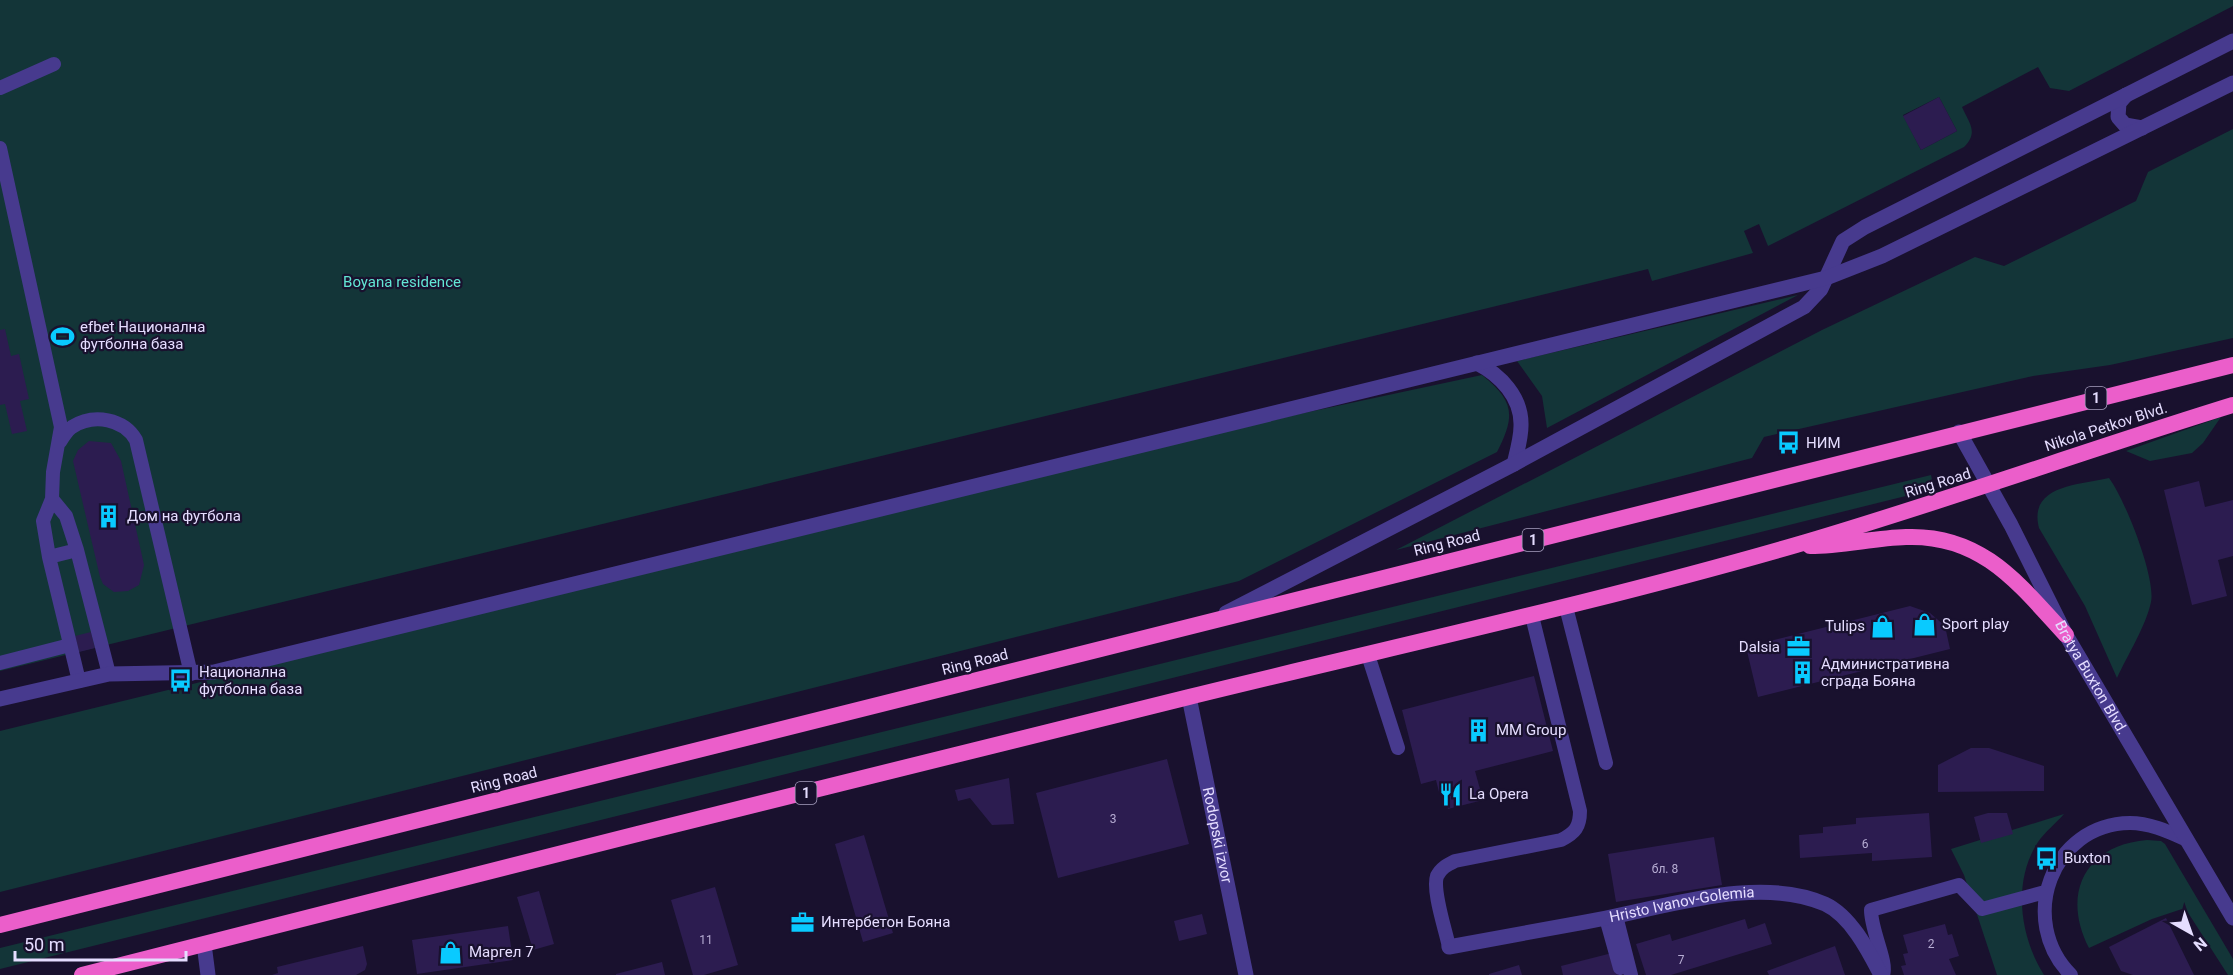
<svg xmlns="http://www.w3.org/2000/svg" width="2233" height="975" font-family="Roboto,sans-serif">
  <rect width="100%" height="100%" fill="#19112e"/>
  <path fill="#133538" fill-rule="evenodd" d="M0 0H2233V6L2069 91 2050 88 2038 67 1962 107C1969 123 1979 132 1964 147L1768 246 1759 224 1744 231 1753 253 1652 281 1648 269 0 671ZM1939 97 1957 131 1921 150 1903 115Z
    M2233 129V338L2110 365 2033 376 1764 437 1752 458 1396 550 1822 330 1975 257 2004 266 2136 201 2148 172Z
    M1798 295 1547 428 1542 396 1517 361Z
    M1482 375C1514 401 1516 415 1497 452L1239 581 0 892V731L1290 416Z
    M2221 417 2203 443 2192 453 2150 461 2126 451Z
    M1931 475 1934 489 0 969V948Z
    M2109 478C2125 499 2156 578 2151 602 2146 626 2127 656 2117 678L2085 606 2039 528C2028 485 2079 485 2109 478Z
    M2064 814C2056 823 2045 832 2038 842 2012 882 2020 937 2044 975H1997L1964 875 1951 849Z
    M2147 840 2161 841 2165 844 2233 959V975H2228L2185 908 2152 919 2089 948C2061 894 2085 845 2147 840Z"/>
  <path fill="#2c1c50" d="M1939 97 1957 131 1921 150 1903 116Z
    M5 329 11 356 19 354 29 399 20 401 27 431 12 434 5 404 0 405V330Z
    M89 441 111 443 121 461 144 565 139 585 128 591 114 592 103 584 100 577 73 461 78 450Z
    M2199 481 2205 507 2233 500V556L2218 560 2227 596 2192 605 2164 490Z
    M1910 606 1930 613 1945 626 1950 649 1758 697 1746 647Z
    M91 632 95 648 79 652 75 636Z
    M1534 676 1553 751 1475 771 1483 800 1448 809 1443 791 1439 792 1436 780 1421 784 1402 710Z
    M1971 748H1989L2044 766V791L1938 792V765Z
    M1167 759 1189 844 1058 878 1036 793Z
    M1009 778 1014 824 992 825 970 798 958 801 955 790Z
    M1929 813 1932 857 1872 861V853L1800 858 1799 835 1823 833V827L1856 824V818Z
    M1988 813H2007L2013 834 1981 843 1974 817Z
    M864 835 893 933 863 942 835 844Z
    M1714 837 1722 885 1616 902 1608 854Z
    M715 887 738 965 704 975H693L671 900Z
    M539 891 554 944 533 950 517 897Z
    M1202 914 1207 934 1179 941 1174 921Z
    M2166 918 2194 975H2133L2121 971 2109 947Z
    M1745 919 1748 929 1765 923 1772 944 1671 975H1646L1636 944 1670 934 1672 941Z
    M1945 924 1948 935 1952 934 1959 956 1949 959 1956 975H1904L1901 966 1906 965 1903 954 1908 953 1903 935Z
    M508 926 513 960 417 974 412 940Z
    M363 946 367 964 365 970 356 975H272L278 973 277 967Z
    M1835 946 1845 975H1769L1767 971Z
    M1616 952 1621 975H1563L1561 966Z
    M662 962 665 975H616V974Z
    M1519 965 1522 975H1489V974Z"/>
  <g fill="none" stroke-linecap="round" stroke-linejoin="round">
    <path stroke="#473a8e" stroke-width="14" d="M0 88 54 64
      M0 148 61 427 53 472 52 499 43 521 49 557 79 681
      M60 442C63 437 68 430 72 427 94 413 124 419 136 440L191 674
      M52 499 66 516 77 550 109 674
      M49 557 77 550
      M1566 607 1606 763
      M1368 655 1398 748
      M0 663 70 645
      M1616 916 1631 975
      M1606 918 1620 968
      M1449 947C1446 931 1432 891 1437 876 1441 868 1447 865 1455 861L1561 840C1575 833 1580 827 1580 811L1532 616
      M1883 975C1888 962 1871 931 1871 910L1959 885 1982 909 2045 892
      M2071 975C2017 921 2051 824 2130 823 2150 823 2169 832 2187 840"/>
    <g stroke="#473a8e" stroke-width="15">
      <path d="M2126 95 2119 103 2118 117 2125 125 2142 128"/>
      <path d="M1477 363C1500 375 1522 397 1521 426 1521 438 1517 452 1514 464"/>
      <path d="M1226 613 1514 464 1804 307 1821 289 1843 241 1865 227 2233 41"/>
      <path id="s1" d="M1189 697 1246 975"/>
      <path d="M0 699 109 674 214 672 1826 278 1882 256 2233 83"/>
      <path d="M204 944 208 975"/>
      <path id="s2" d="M1449 947C1502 937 1554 928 1606 918 1673 905 1761 876 1825 904 1851 916 1869 952 1881 975"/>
    </g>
    <path stroke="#473a8e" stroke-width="15" id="s3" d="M1959 432 2011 525 2066 635 2233 918"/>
    <path stroke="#eb5eca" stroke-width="16" d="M1810 546C1843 546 1873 538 1906 537 1982 534 2019 584 2066 635
      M0 925 2233 365
      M82 975C451 881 819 787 1189 697 1392 647 1596 603 1796 545 1943 502 2087 450 2233 405"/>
  </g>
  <defs>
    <symbol id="stadium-bare" viewBox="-9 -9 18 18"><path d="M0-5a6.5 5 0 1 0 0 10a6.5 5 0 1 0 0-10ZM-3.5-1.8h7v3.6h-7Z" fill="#09caff" stroke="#19112e" stroke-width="2.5" paint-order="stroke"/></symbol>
    <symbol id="bus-bare" viewBox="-9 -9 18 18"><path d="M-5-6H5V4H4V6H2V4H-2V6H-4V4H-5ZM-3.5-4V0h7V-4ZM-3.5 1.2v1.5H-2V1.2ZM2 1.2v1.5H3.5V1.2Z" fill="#09caff" stroke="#19112e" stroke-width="2.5" paint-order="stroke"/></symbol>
    <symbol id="building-bare" viewBox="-9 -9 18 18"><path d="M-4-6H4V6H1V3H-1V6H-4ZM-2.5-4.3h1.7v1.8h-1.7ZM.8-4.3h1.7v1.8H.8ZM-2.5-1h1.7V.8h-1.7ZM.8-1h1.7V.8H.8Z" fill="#09caff" stroke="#19112e" stroke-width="2.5" paint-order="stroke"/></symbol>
    <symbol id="shop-bare" viewBox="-9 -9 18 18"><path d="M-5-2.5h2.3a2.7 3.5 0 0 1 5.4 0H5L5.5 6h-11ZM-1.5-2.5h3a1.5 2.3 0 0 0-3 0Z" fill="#09caff" stroke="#19112e" stroke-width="2.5" paint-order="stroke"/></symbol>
    <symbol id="office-bare" viewBox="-9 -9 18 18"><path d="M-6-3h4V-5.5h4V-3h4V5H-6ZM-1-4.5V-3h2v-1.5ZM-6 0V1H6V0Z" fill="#09caff" stroke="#19112e" stroke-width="2.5" paint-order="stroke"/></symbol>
    <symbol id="restaurant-bare" viewBox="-9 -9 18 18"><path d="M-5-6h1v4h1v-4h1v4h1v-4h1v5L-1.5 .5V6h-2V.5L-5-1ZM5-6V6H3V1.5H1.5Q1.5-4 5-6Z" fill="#09caff" stroke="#19112e" stroke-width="2.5" paint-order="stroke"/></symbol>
  </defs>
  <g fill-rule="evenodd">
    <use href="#stadium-bare" x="46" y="320" width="33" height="33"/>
    <use href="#bus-bare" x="1772" y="426" width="33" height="33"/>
    <use href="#building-bare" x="92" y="500" width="33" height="33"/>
    <use href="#shop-bare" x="1908" y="608" width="33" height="33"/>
    <use href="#shop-bare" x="1866" y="610" width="33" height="33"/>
    <use href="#office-bare" x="1782" y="630" width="33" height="33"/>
    <use href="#building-bare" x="1786" y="656" width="33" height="33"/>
    <use href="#bus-bare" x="164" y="664" width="33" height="33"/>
    <use href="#building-bare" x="1462" y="714" width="33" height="33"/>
    <use href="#restaurant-bare" x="1434" y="778" width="33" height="33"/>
    <use href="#bus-bare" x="2030" y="842" width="33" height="33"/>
    <use href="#office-bare" x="786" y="906" width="33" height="33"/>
    <use href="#shop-bare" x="434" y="936" width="33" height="33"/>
  </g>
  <g text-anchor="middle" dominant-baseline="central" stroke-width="4.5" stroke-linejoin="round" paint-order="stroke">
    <g font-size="12" fill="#b7add3">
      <text x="1113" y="819">3</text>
      <text x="1865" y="844">6</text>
      <text x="1665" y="869">бл. 8</text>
      <text x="706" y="940">11</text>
      <text x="1931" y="944">2</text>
      <text x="1681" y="960">7</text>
    </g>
    <g fill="#19112e" stroke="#a8a0c0" stroke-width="1.5">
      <rect x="2085.5" y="387" width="21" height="22" rx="4.5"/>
      <rect x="1522.5" y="529" width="21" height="22" rx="4.5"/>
      <rect x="795.5" y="782" width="21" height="22" rx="4.5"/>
    </g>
    <g font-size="14" font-weight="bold" fill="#e5ddff">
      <text x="2096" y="398">1</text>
      <text x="1533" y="540">1</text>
      <text x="806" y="793">1</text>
    </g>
    <g font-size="15" fill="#62e6d4" stroke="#19112e">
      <text x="402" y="282">Boyana residence</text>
    </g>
    <g font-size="15" fill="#e5ddff" stroke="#19112e" text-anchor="start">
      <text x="80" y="327">efbet Национална<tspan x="80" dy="17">футболна база</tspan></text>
      <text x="1806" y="443">НИМ</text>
      <text x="127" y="516">Дом на футбола</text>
      <text x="1942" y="624">Sport play</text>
      <text x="1865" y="626" text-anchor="end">Tulips</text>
      <text x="1780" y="647" text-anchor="end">Dalsia</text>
      <text x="1821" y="664">Административна<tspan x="1821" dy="17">сграда Бояна</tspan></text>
      <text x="199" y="672">Национална<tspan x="199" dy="17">футболна база</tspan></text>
      <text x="1496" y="730">MM Group</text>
      <text x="1469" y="794">La Opera</text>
      <text x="2064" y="858">Buxton</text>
      <text x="821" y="922">Интербетон Бояна</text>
      <text x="469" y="952">Маргел 7</text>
    </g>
    <g font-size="15" fill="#e5ddff" stroke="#19112e">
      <text transform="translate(2106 427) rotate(-18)">Nikola Petkov Blvd.</text>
      <text transform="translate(1938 483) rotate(-17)">Ring Road</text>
      <text transform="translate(1447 543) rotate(-14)">Ring Road</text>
      <text transform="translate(975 662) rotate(-14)">Ring Road</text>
      <text stroke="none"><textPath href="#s3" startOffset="279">Bratya Buxton Blvd.</textPath></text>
      <text transform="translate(504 780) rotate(-14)">Ring Road</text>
      <text stroke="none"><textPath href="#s1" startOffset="141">Rodopski izvor</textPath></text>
      <text stroke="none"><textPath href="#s2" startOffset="237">Hristo Ivanov-Golemia</textPath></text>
    </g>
  </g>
  <g transform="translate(2191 933) rotate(140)" stroke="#19112e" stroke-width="4.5" paint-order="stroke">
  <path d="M0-4.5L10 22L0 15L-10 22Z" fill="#e5ddff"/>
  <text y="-9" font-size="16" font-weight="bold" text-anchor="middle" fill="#e5ddff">N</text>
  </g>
  <path d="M15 951v9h171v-9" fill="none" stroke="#e5ddff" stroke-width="3"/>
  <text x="24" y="951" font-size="18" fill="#e5ddff" stroke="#19112e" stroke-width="4.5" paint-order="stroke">50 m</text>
</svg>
